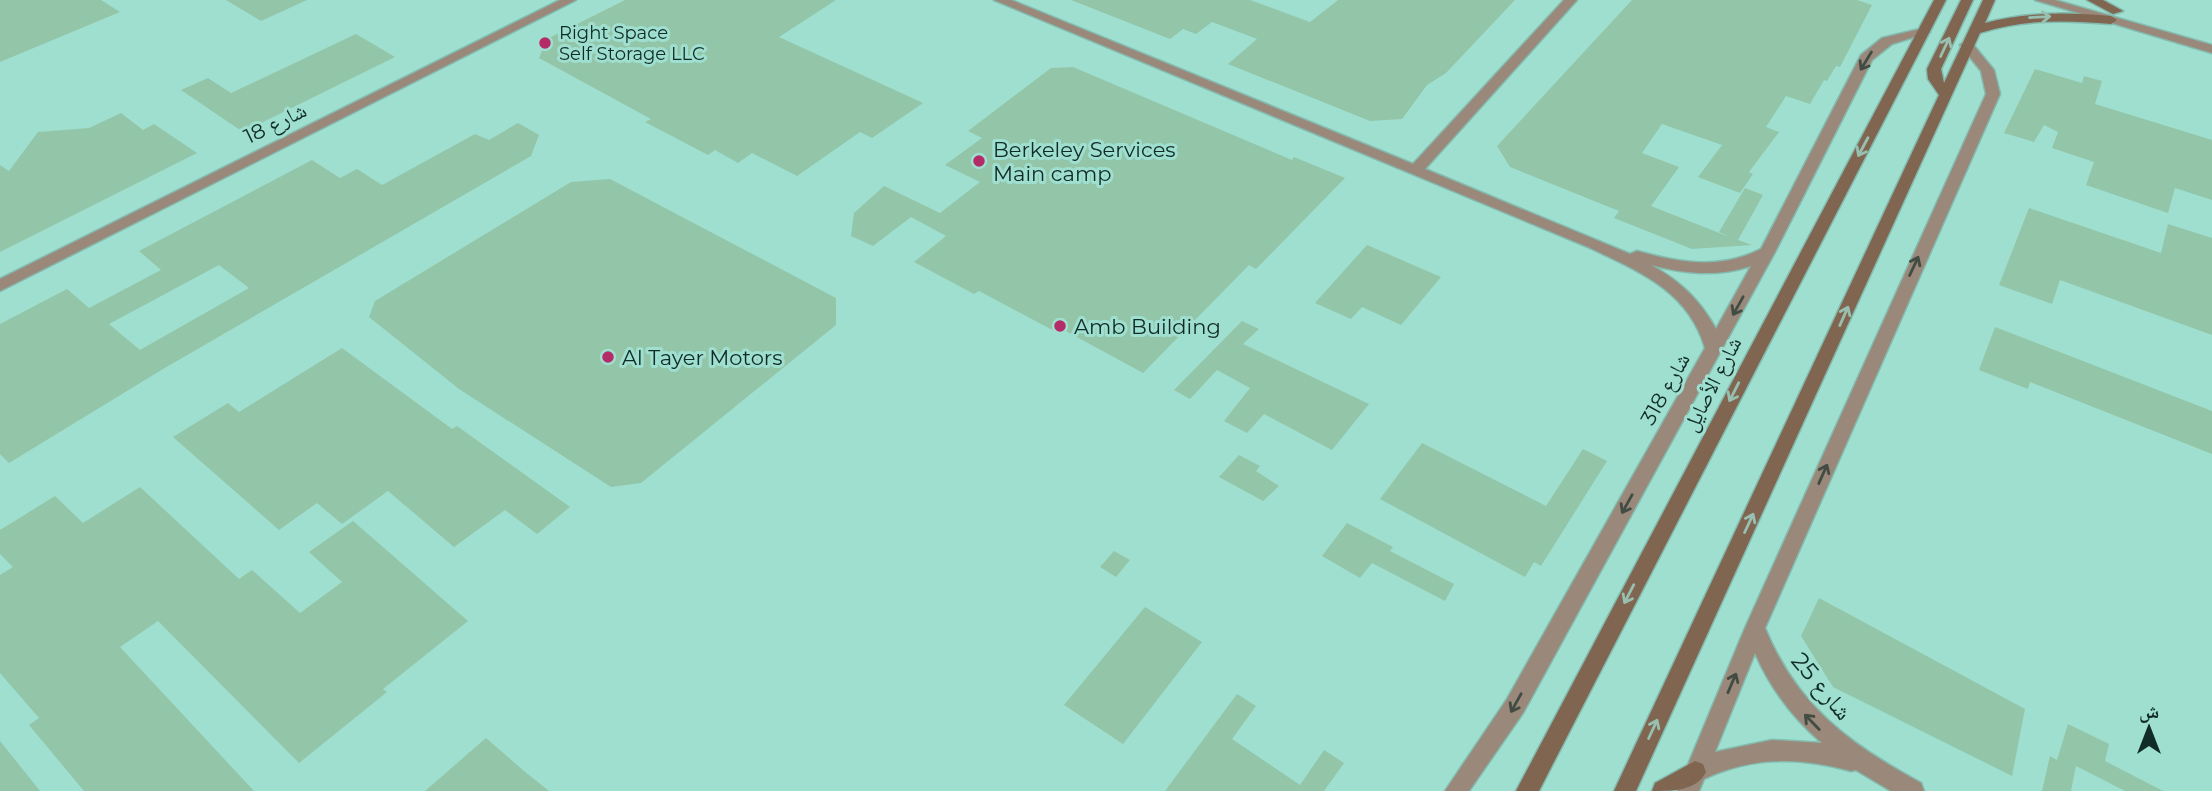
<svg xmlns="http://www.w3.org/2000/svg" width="2212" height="791" font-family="Montserrat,'Noto Naskh Arabic',sans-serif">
  <rect width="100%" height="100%" fill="#9fdfd0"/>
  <path fill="#93c5a8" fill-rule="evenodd" d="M0 0H101L120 12 0 62Z
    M226 0H307L261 21Z
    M625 0H836L779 37 923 103 872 138 860 132 797 176 752 153 738 163 715 150 708 155 645 122 651 119 539 58 547 39Z
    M1071 0H1250L1310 22 1338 0H1515L1446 73 1427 85 1402 119 1370 121 1228 64 1257 39 1212 22 1196 34 1183 29 1170 39Z
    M1632 0H1857L1872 5 1840 67 1836 66 1827 81 1824 80 1810 104 1786 96 1766 127 1779 132 1749 172 1753 174 1740 193 1698 177 1722 145 1662 124 1642 153 1679 167 1651 206 1732 238 1719 232 1745 188 1763 195 1738 240 1752 245 1692 249 1614 218 1619 211 1510 167 1497 146Z
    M356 34 395 57 243 132 181 90 208 78 231 93Z
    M1073 67 1292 160 1294 157 1345 178 1256 269 1249 265 1143 373 1064 330 1060 334 979 291 974 294 914 262 946 236 911 217 873 246 851 236 854 213 884 186 940 213 980 182 945 165 982 138 968 131 1051 68Z
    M2035 69 2082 83 2084 76 2102 81 2095 104 2212 140V200L2175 188 2168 213 2086 185 2094 162 2052 148 2058 132 2044 125 2034 142 2004 133Z
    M121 113 143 130 154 124 197 153 0 252V165L9 171 38 132 89 128Z
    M518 123 539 135 531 156 163 369 9 463 0 454V324L67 289 89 308 161 270 139 251 312 160 340 178 357 169 382 185 475 134 489 140ZM219 265 249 288 140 350 109 324Z
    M610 179 836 298V325L641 483 611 487 459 389 369 317 375 301 571 182Z
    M2029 208 2161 253 2168 224 2212 238V335L2060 280 2052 304 1999 285Z
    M1367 245 1441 277 1401 325 1362 307 1351 319 1315 303Z
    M1242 321 1259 329 1243 344 1369 404 1332 450 1264 414 1247 433 1224 421 1250 388 1217 370 1190 399 1174 390Z
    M1995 327 2212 411V454L2030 382 2028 389 1979 370Z
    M342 348 452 429 457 426 570 507 537 534 505 510 454 547 388 491 342 524 317 503 279 530 173 437 228 403 239 412Z
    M1422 443 1546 506 1583 449 1607 461 1541 566 1534 562 1525 577 1380 499Z
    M1239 455 1260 466 1256 471 1279 486 1263 501 1219 477Z
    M140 487 239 579 252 570 300 613 342 582 309 552 353 521 468 621 383 689 387 692 299 763 158 621 120 647 254 791H84L29 725 39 718 0 673V575L13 567 0 554V530L55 496 83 523Z
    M1347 523 1393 547 1390 551 1454 584 1445 601 1372 563 1360 578 1322 556Z
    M1114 551 1130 560 1116 577 1100 567Z
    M1819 598 2025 709 2012 776 1833 687 1801 636Z
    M1145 607 1202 642 1123 744 1064 705Z
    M1237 694 1256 706 1232 739 1300 785 1324 750 1344 763 1324 791H1165Z
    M2068 724 2109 744 2105 761 2163 791H2125L2076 766 2071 791H2042L2050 756 2057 760Z
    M486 738 524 771 549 791H425Z
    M0 741 40 791H0Z"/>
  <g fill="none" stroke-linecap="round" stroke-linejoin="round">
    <defs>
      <path id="street" d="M560 0H576L0 291V279Z
        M994 0H1011L1413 164 1564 0H1577L1425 169 1630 254 1637 251C1680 263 1720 270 1761 249L1861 55 1882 38 1924 28 1930 32 1892 44 1872 60 1775 252 1523 713 1469 791H1445L1507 699 1705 348C1688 290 1638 271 1588 247ZM1651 265C1686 274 1717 277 1751 266L1716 329C1700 300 1680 281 1651 265Z
        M2035 0H2055L2212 45V53Z
        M1966 41 1971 42 1994 70 2000 94 1765 628C1797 706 1849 744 1921 783L1924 791H1891L1856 770 1851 771C1800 757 1753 756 1704 779L1699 791H1677L1745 628 1986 94 1981 71 1960 45ZM1755 653C1770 688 1793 718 1822 743L1772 740 1715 752Z"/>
      <path id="secondary" d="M1934 0H1946L1539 791H1516Z
        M1961 0H1973L1941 69 1944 83 1983 0H1995L1985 23C2027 12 2068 12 2111 16L2117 20 2111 24C2066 20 2023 19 1980 33L1636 791H1614L1939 95 1928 79 1927 69Z
        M2087 0H2103L2123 11 2113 14Z
        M1695 761 1703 764 1706 772C1697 791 1672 791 1652 791L1655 783Z"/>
    </defs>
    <use href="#street" stroke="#83bbae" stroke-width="3"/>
    <use href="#secondary" stroke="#83bbae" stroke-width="3"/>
    <use href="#street" fill="#9a887a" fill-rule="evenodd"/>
    <use href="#secondary" fill="#806551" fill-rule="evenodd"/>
  </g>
  <defs><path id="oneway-shaft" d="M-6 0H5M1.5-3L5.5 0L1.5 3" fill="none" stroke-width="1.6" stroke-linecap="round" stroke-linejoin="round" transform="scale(1.75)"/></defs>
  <g stroke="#97c0b0">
    <use href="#oneway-shaft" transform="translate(2040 17) rotate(-3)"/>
    <use href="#oneway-shaft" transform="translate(1945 47) rotate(-65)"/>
    <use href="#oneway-shaft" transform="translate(1863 147) rotate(118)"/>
    <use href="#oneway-shaft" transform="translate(1844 316) rotate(-66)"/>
    <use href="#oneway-shaft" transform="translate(1734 392) rotate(117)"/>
    <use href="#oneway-shaft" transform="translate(1749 523) rotate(-65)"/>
    <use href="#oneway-shaft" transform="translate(1629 594) rotate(117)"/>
    <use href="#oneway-shaft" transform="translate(1653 729) rotate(-65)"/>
  </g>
  <g stroke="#414c43">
    <use href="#oneway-shaft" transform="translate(1866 61) rotate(121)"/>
    <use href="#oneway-shaft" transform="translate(1914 266) rotate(-65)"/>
    <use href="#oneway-shaft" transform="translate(1738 306) rotate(119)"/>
    <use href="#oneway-shaft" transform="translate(1823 474) rotate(-66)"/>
    <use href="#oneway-shaft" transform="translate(1627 504) rotate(119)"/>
    <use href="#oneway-shaft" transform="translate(1732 683) rotate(-67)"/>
    <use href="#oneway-shaft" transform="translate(1516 703) rotate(119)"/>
    <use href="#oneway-shaft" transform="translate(1812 722) rotate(-134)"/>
  </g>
  <g fill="#b42b68" stroke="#9fdfd0" stroke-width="2.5">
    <circle cx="545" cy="43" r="7"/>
    <circle cx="979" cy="161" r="7"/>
    <circle cx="1060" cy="326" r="7"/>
    <circle cx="608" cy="357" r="7"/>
  </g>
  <g text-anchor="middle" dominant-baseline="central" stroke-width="6" stroke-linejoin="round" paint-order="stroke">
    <g font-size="18" fill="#112b26" stroke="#9fdfd0" text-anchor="start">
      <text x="559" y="33">Right Space<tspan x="559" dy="21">Self Storage LLC</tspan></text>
    </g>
    <g font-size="21" fill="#112b26" stroke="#9fdfd0">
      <text transform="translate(275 123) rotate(-26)">شارع 18</text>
      <text transform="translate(1712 384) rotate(-63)">شارع الأصايل</text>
      <text transform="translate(1665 389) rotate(-61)">شارع 318</text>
    </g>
    <g font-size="21" fill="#112b26" stroke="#9fdfd0" text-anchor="start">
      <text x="993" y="149">Berkeley Services<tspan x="993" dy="24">Main camp</tspan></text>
      <text x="1074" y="326">Amb Building</text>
      <text x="622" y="357">Al Tayer Motors</text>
    </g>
    <g font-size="24" fill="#112b26" stroke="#9fdfd0">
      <text transform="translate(1822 686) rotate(50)">شارع 25</text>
    </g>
  </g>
  <g transform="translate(2149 728)" stroke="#9fdfd0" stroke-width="5" paint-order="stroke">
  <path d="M0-5L12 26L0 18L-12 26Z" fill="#112b26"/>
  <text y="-10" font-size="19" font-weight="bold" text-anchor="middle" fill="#112b26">ش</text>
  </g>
</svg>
